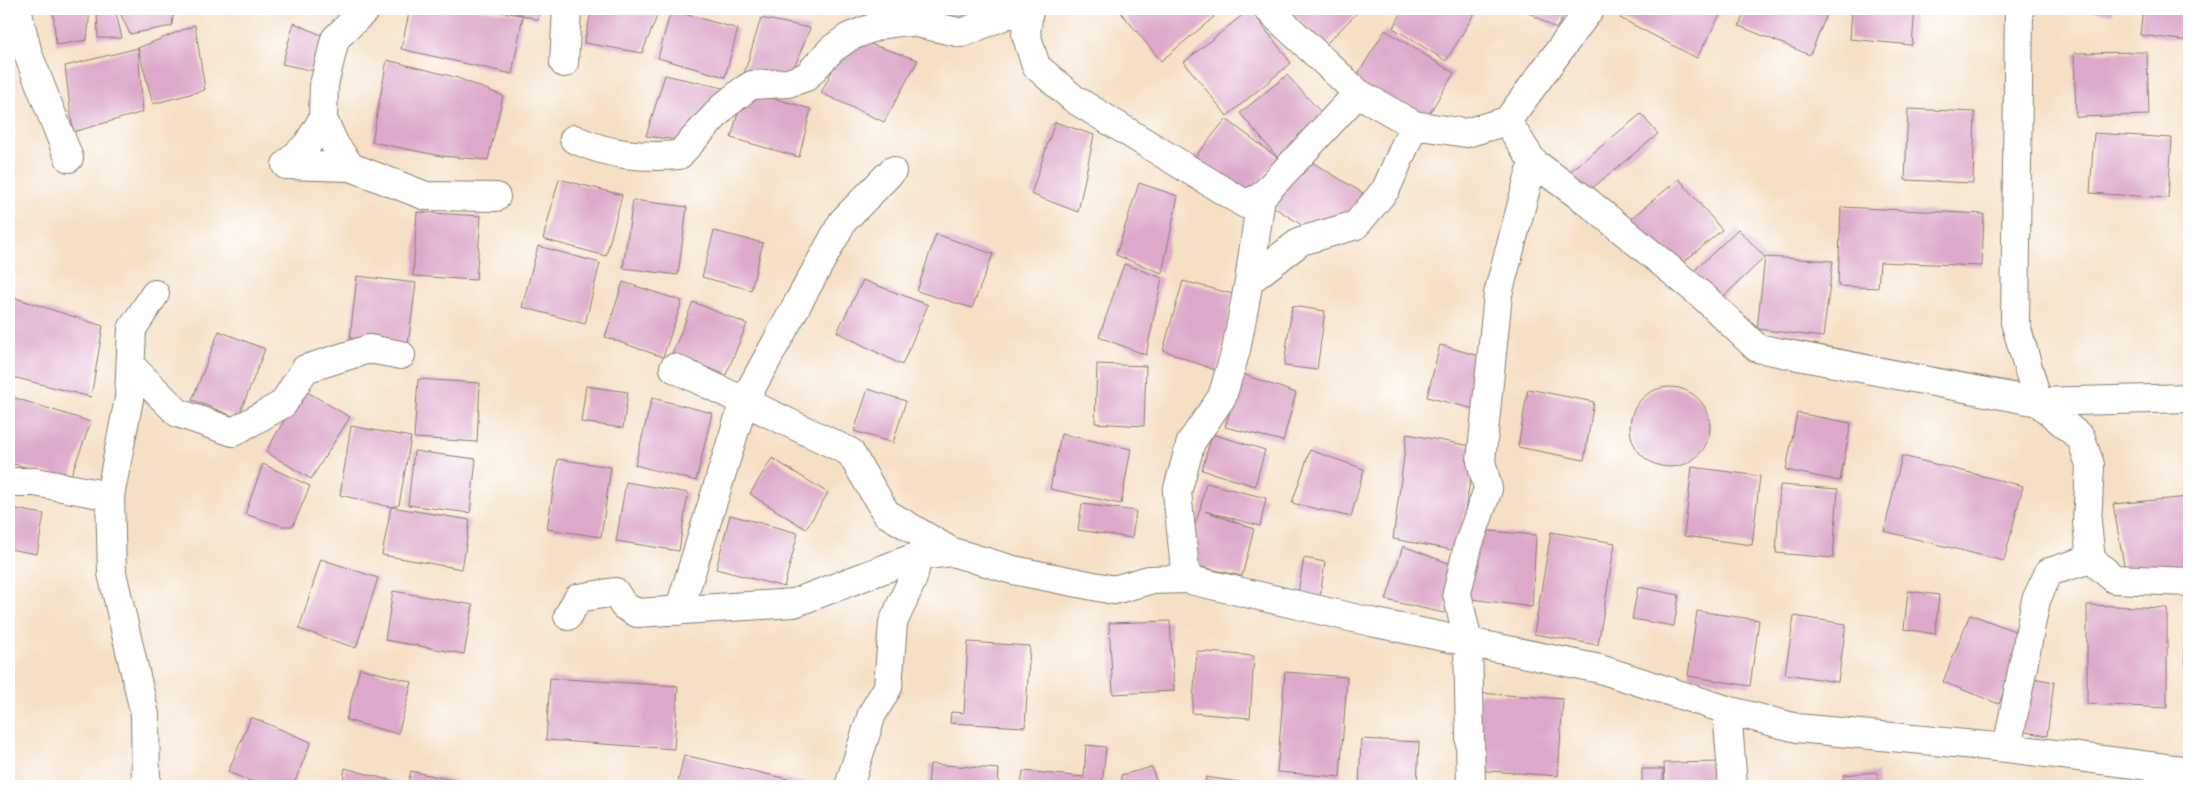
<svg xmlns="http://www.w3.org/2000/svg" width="2198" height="795" font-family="'Patrick Hand',sans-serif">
  <rect width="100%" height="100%" fill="#fff"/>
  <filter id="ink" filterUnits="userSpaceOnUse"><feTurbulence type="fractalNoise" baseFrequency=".02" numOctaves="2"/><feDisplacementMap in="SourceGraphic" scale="10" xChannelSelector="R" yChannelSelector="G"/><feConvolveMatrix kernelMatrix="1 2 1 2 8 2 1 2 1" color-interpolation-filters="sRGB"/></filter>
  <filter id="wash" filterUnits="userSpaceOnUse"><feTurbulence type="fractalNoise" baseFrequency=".0096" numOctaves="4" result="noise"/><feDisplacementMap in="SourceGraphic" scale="20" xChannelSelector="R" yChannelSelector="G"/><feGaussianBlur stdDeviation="1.12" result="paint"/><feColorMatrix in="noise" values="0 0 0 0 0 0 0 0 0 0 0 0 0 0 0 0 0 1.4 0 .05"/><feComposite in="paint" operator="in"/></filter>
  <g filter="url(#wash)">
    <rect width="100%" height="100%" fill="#f5e0c5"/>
    <g id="blocks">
      <path fill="#dda8ca" d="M53 9H90L87 40 56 45Z
        M97 9H115L122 38H98Z
        M118 9H174L172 26 130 34Z
        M410 9H476L523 15 505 9H539L538 20 523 15 512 74 401 49Z
        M592 9H660L642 53 584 43Z
        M912 9H965L962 33Z
        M1118 9H1207L1214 17 1161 61Z
        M1250 9 1291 63 1227 116 1184 62Z
        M1289 9H1361L1325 45Z
        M1404 9H1477L1446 61 1393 28Z
        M1523 9H1568L1556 29Z
        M1625 9H1723L1697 58 1620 18Z
        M1746 9H1829L1810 55 1739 26Z
        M1852 9H1915L1912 45 1850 39Z
        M2076 9H2113V14Z
        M2143 9H2189V41L2140 35Z
        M671 10 738 29 725 77 658 58Z
        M761 18 810 28 788 83 744 74Z
        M294 23 328 38 319 72 282 64Z
        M195 25 205 90 153 104 138 48 143 112 73 132 65 66 138 48Z
        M1385 30 1454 73 1415 137 1345 95Z
        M849 37 918 60 884 122 821 93Z
        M2147 52 2149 115 2076 117 2074 53Z
        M387 60 455 77 503 96 488 160 441 156 372 142Z
        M665 75 723 88 707 144 646 136Z
        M1287 75 1328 120 1283 164 1240 113Z
        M744 90 811 109 799 157 731 138Z
        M1908 109 1975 112 1973 183 1905 180Z
        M1641 114 1658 134 1591 189 1567 174Z
        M1226 119 1278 158 1237 208 1181 174Z
        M1055 122 1094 135 1078 212 1031 194Z
        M2094 133 2172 138 2168 198 2090 193Z
        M1300 155 1363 193 1333 245 1269 204Z
        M559 179 622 195 606 256 543 239Z
        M1679 179 1722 230 1667 276 1624 224Z
        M1139 183 1178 196 1162 273 1116 255Z
        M633 200 687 207 678 275 623 268Z
        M1841 207 1984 214 1982 266 1880 262 1878 288 1838 286Z
        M417 212 481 216 476 280 413 276Z
        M1738 229 1765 257 1721 299 1694 271Z
        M714 231 763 243 751 290 702 277Z
        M936 234 993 254 972 308 917 291Z
        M538 246 600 263 585 324 522 307Z
        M1765 257 1833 261 1823 337 1757 329Z
        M1124 264 1162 278 1146 355 1099 337Z
        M357 276 416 283 408 345 350 338Z
        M863 280 928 305 902 365 837 332Z
        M1183 281 1233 294 1217 371 1163 350Z
        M623 282 682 301 663 357 605 337Z
        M12 297 103 326 91 397 9 376V311Z
        M693 302 747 324 726 375 672 354Z
        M1292 306 1325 311 1317 370 1284 366Z
        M219 331 265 349 238 418 192 400Z
        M1440 345 1483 357 1474 409 1427 397Z
        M1097 364 1146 366 1144 426 1095 423Z
        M1242 374 1296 393 1283 441 1225 427Z
        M418 379 480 383 477 442 414 438Z
        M586 386 628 392 623 428 581 422Z
        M1630 427a40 40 0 1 1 80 0a40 40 0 1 1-80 0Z
        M302 389 350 417 311 479 266 452Z
        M868 389 906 401 893 443 854 431Z
        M1528 389 1594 402 1584 460 1518 447Z
        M9 396 91 422 70 478 9 463Z
        M652 398 712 413 696 481 635 465Z
        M1797 413 1851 423 1840 481 1786 470Z
        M351 426 411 437 399 505 391 507 340 495Z
        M1061 434 1131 449 1121 504 1050 489Z
        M1212 434 1265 450 1255 486 1202 470Z
        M1407 434 1476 447 1458 551 1393 539Z
        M1310 450 1364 469 1351 517 1292 503Z
        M414 451 476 459 470 513 408 505Z
        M1902 456 2023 486 2004 561 1884 531Z
        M772 458 828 493 806 529 750 494Z
        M558 459 611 467 601 537 547 529Z
        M263 464 310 486 293 526H282L245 514Z
        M1692 467 1760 476 1752 545 1684 536Z
        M626 482 688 493 679 551 616 541Z
        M1206 483 1266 498 1260 526 1205 511 1254 529 1242 576 1183 563 1200 509Z
        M1780 485 1838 489 1833 558 1776 553Z
        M2189 497V567L2126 576 2113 504Z
        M1082 504 1136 511 1132 538 1078 530Z
        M391 507 470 520 462 569 382 555Z
        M9 508 44 514 37 554 9 549Z
        M730 515 798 533 784 587 716 569Z
        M1468 529 1536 535 1532 607 1464 598Z
        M1551 532 1615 543 1598 645 1534 634Z
        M1403 546 1456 566 1444 613 1386 600Z
        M1304 558 1325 562 1319 604 1297 599Z
        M321 559 378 578 356 648 299 629Z
        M1638 587 1679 595 1674 626 1632 619Z
        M393 591 473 605 464 654 385 640Z
        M1908 591 1939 595 1935 634 1904 629Z
        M2087 605 2167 608V708L2087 704Z
        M1697 611 1759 620 1750 686 1688 676Z
        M1970 614 2025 635 1999 704 1943 682Z
        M1794 616 1846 624 1838 682 1785 674Z
        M1170 621 1174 691 1113 694 1109 623Z
        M968 642 1030 646 1025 727 950 723 951 712 964 713Z
        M2184 648H2189V684H2188Z
        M1197 651 1254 656 1250 718 1192 713Z
        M360 668 412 682 398 734 346 720Z
        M1285 672 1347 677 1340 777 1277 772Z
        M2028 677 2054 682 2047 736 2020 731Z
        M550 678 678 686 674 749 546 740Z
        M1479 693 1563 699 1558 776 1475 770Z
        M251 717 311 742 293 786H263L228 772Z
        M1361 739 1419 742 1417 786H1359Z
        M1086 745 1106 747 1102 786H1021L1023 771 1084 777Z
        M684 755 809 784V786H677Z
        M1725 762V786H1665L1664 763Z
        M930 764 999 769 998 786H928Z
        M1152 767 1157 786H1123L1121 775Z
        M345 768 400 783 401 786H342Z
        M1642 769H1663V786H1642Z
        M411 771 464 783 463 786H407Z
        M1877 772 1878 786H1844L1843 775Z
        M1206 777 1259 785V786H1205Z"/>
    </g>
  </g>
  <g filter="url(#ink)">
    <use href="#blocks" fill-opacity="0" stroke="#887e70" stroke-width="1"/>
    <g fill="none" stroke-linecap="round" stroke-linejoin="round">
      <defs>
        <path id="minor" d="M17 9 28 54 69 158
          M1029 9 1026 34 1036 66 1074 99 1245 204 1261 197 1358 93
          M1268 9 1358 93 1414 125 1466 133 1507 121 1590 9
          M2019 9 2015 322 2038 402 2081 438 2090 465 2087 523 2091 559 2114 579 2189 582
          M564 63 567 9
          M323 119 335 145 351 167
          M1507 121 1533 162 1588 202 1705 298 1757 348 2038 402 2189 398
          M574 139C608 155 642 158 679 155L724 106 744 90 752 85 788 83 806 77 832 49 849 37 880 25 908 21 962 33 1020 9
          M286 165 351 167 426 196 496 197
          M286 165 307 145 323 119 324 85 335 39 366 9
          M1249 281 1301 241 1356 225 1386 189 1414 125
          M131 366 178 413 233 432 283 404 305 369 369 349 401 355
          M674 368 850 452 886 513 952 552 1013 570 1114 590 1149 580 1186 579 1371 622 1600 669 1727 710 1797 728 2007 748 2189 771
          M9 482H35L110 496
          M1186 579 1177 492 1191 442 1222 397 1236 350 1249 281 1261 197
          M679 611 744 401 843 221 892 171
          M568 616 578 598 615 592 624 606 637 613 794 603 918 556 952 552
          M1727 710 1733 786
          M2007 748 2036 600 2049 572 2091 559
          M146 786 145 715 112 573 110 496 129 399 132 329 155 294
          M849 786 872 714 888 687 893 623 913 578 918 556
          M1471 786 1468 642 1457 593 1468 546 1488 489 1481 461 1498 294 1533 162"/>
      </defs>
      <use href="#minor" stroke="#887e70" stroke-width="30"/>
      <use href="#minor" stroke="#fff" stroke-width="28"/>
    </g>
  </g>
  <rect width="2198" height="795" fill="none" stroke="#fff" stroke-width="30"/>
</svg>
